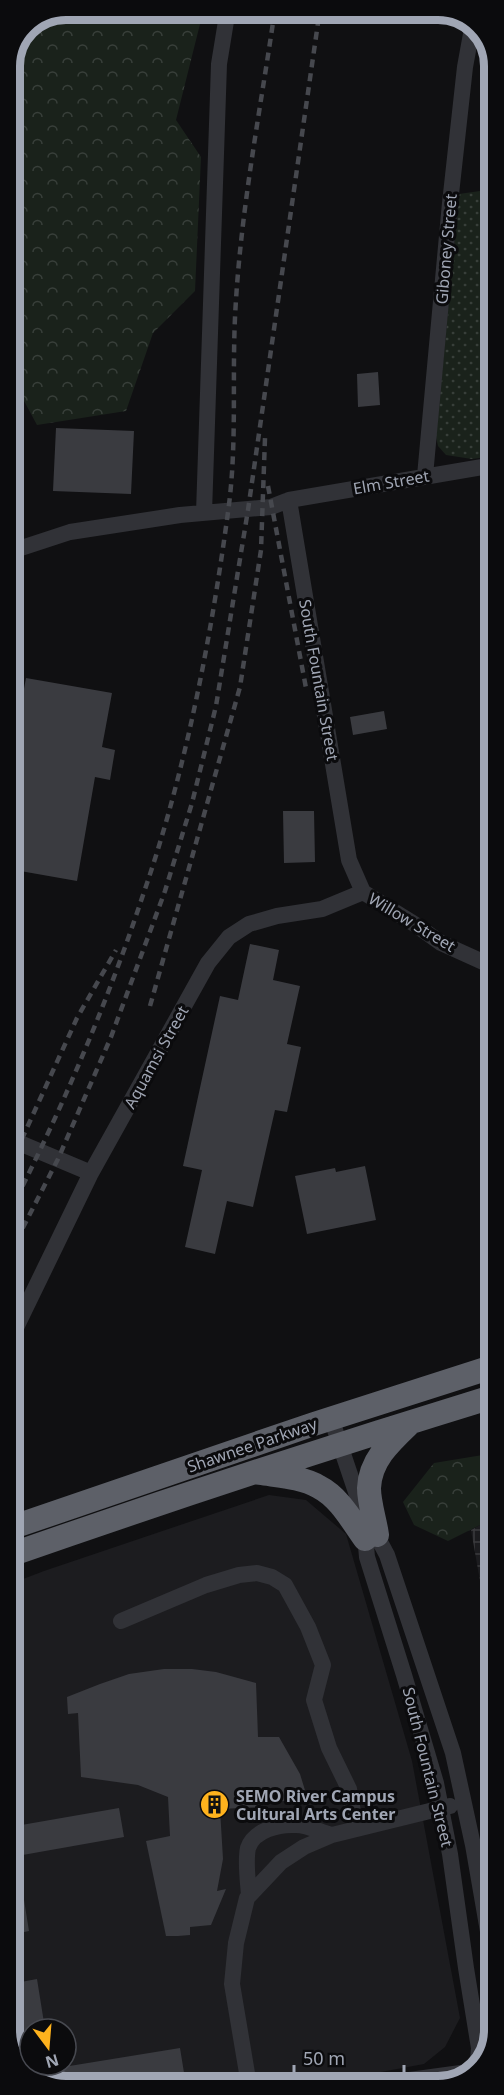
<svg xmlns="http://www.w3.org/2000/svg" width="504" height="2095" font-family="'Noto Sans',sans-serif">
  <defs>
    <pattern id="industrial-grid" width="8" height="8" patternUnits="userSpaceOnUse" patternTransform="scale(1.5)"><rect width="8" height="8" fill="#1c1c1f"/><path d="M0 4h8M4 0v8" fill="none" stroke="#3a3a3d"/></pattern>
    <pattern id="forest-crowns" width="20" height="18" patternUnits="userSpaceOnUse" patternTransform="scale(1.5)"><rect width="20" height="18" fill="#1a221b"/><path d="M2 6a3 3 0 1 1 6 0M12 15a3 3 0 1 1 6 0" fill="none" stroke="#383f3a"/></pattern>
    <pattern id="park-dots" width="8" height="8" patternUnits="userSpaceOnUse" patternTransform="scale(1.5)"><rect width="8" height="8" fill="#1a221b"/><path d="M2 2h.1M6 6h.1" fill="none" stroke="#383f3a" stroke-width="1.8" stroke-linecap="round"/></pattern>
  </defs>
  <rect width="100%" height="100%" fill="#101012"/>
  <path fill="#1c1c1f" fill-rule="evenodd" d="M269 1495 306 1500 346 1534 412 1761 460 2018 445 2047 424 2064 311 2085 59 2086 28 2072 10 2040V1584L44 1571ZM30 2029H66V2065H30Z"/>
  <path fill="url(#industrial-grid)" d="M495 1523V1665L471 1530 480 1525Z"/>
  <path fill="url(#forest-crowns)" d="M66 9H201L200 24 176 120 201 157 195 291 153 333 126 411 37 425 9 373V66L26 25Z
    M495 1453V1523L480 1525 448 1541 414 1525 403 1502 434 1463Z"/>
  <path fill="url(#park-dots)" d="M494 189V456L472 459 446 455 438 446 436 437 459 194Z"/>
  <path fill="#3a3b40" d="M378 372 380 405 358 407 357 374Z
    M56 428 134 431 131 494 53 491Z
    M26 678 112 693 102 747 115 750 110 780 95 777 77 881 9 869V769Z
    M384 711 387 729 353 735 350 717Z
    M283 811H314L315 862 284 863Z
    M494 835V924H493L480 838Z
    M250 944 279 950 273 980 300 986 287 1044 301 1047 287 1112 275 1110 253 1207 227 1201 215 1254 185 1247 202 1170 183 1166 220 996 238 1000Z
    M365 1166 376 1220 307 1234 295 1176 335 1168 336 1172Z
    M164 1669H192L216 1672 256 1683 258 1737H279L300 1774 308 1800 262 1802V1807L220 1809 223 1859 217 1891 226 1889 211 1925 190 1927V1935L178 1936H166L146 1841 170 1836 168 1797 138 1785 81 1777 78 1713 68 1714 67 1697 100 1684 129 1674Z
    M119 1808 124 1837 17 1856 29 1931 10 1935V1827Z
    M37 1979 45 2029H30V2065H50L51 2069 180 2048 186 2085 59 2086 28 2072 10 2040V1984Z"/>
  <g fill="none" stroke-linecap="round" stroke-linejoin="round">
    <path stroke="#313237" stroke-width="16" d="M425 476 450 203 465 67 473 23
      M204 513 219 64 228 9
      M9 552 70 532 180 515 271 507 289 500 494 465
      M363 892 416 925 441 943 494 967
      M10 1139 91 1173
      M10 1340 91 1173 208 963 229 937 249 924 277 916 322 909 363 892 349 860 289 500
      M331 1418 363 1513 367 1557 404 1675 436 1783 450 1854 466 1968 479 2048 478 2060
      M372 1527 387 1555 453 1753 473 1845 495 1972
      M121 1621 206 1585 239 1575 257 1573 272 1577 285 1585 308 1627 323 1665 314 1700 329 1748 349 1789 356 1829
      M249 1895C248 1881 245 1862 248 1848 254 1830 279 1824 296 1825 308 1825 320 1832 332 1835
      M249 2085 232 1984 236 1943 247 1898 281 1862 304 1847 332 1835 450 1806
      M373 2085 468 2072"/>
    <path stroke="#5d6068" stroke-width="24" d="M260 1473C280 1476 302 1477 319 1487 339 1497 352 1521 365 1539
      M10 1528 314 1424 495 1366
      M377 1535C375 1520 369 1503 369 1488 370 1461 389 1443 408 1425
      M10 1555C170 1499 332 1446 495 1396"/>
    <path stroke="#46484e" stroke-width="4.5" stroke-dasharray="8 6" stroke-linecap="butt" d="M268 486 306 688
      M150 1006 240 687 261 550 265 438
      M10 1165 77 1018 116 950
      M10 1211C62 1109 107 1004 143 895 185 774 211 639 228 512 238 441 231 371 236 300 242 203 261 106 275 9
      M10 1253 58 1159 111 1037 165 891 192 803 216 706 248 510 320 9"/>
  </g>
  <defs>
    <symbol id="building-disc" viewBox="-11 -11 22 22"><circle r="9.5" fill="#feb21d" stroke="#0b0b0d"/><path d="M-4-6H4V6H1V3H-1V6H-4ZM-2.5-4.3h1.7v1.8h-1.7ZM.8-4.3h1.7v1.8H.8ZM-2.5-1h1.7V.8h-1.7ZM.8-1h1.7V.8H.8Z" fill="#111"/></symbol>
  </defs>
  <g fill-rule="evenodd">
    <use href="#building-disc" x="198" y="1788" width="33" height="33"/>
  </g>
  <g text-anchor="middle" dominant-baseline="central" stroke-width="6" stroke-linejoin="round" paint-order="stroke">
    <g font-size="16" fill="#a0a6b4" stroke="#0b0b0d">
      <text transform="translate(446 249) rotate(-85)">Giboney Street</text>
      <text transform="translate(391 482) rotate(-10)">Elm Street</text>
      <text transform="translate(319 680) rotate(80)">South Fountain Street</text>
      <text transform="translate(412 922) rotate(31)">Willow Street</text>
      <text transform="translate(156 1057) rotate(-61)">Aquamsi Street</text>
      <text transform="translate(252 1445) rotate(-19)">Shawnee Parkway</text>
      <text transform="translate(428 1767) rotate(76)">South Fountain Street</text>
    </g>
    <g font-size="16" font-weight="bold" fill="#a0a6b4" stroke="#0b0b0d" text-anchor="start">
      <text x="236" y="1796">SEMO River Campus<tspan x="236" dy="18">Cultural Arts Center</tspan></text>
    </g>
  </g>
  <path d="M0 0H504V2095H0ZM66 20H438A46 46 0 0 1 484 66V2030A46 46 0 0 1 438 2076H66A46 46 0 0 1 20 2030V66A46 46 0 0 1 66 20Z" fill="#0b0b0d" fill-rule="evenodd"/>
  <path fill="none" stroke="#a0a6b4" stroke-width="8" d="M66 20H438A46 46 0 0 1 484 66V2030A46 46 0 0 1 438 2076H66A46 46 0 0 1 20 2030V66A46 46 0 0 1 66 20Z"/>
  <g transform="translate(48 2047) rotate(164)"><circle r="28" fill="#0b0b0d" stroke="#474950" stroke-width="1.5"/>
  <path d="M0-4.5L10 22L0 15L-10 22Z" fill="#feb21d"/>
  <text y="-9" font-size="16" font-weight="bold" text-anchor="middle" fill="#a0a6b4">N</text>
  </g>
  <path d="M294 2065v9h110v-9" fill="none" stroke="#a0a6b4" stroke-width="3"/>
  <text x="303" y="2065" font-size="18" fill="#a0a6b4" stroke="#0b0b0d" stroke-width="4.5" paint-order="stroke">50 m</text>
</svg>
